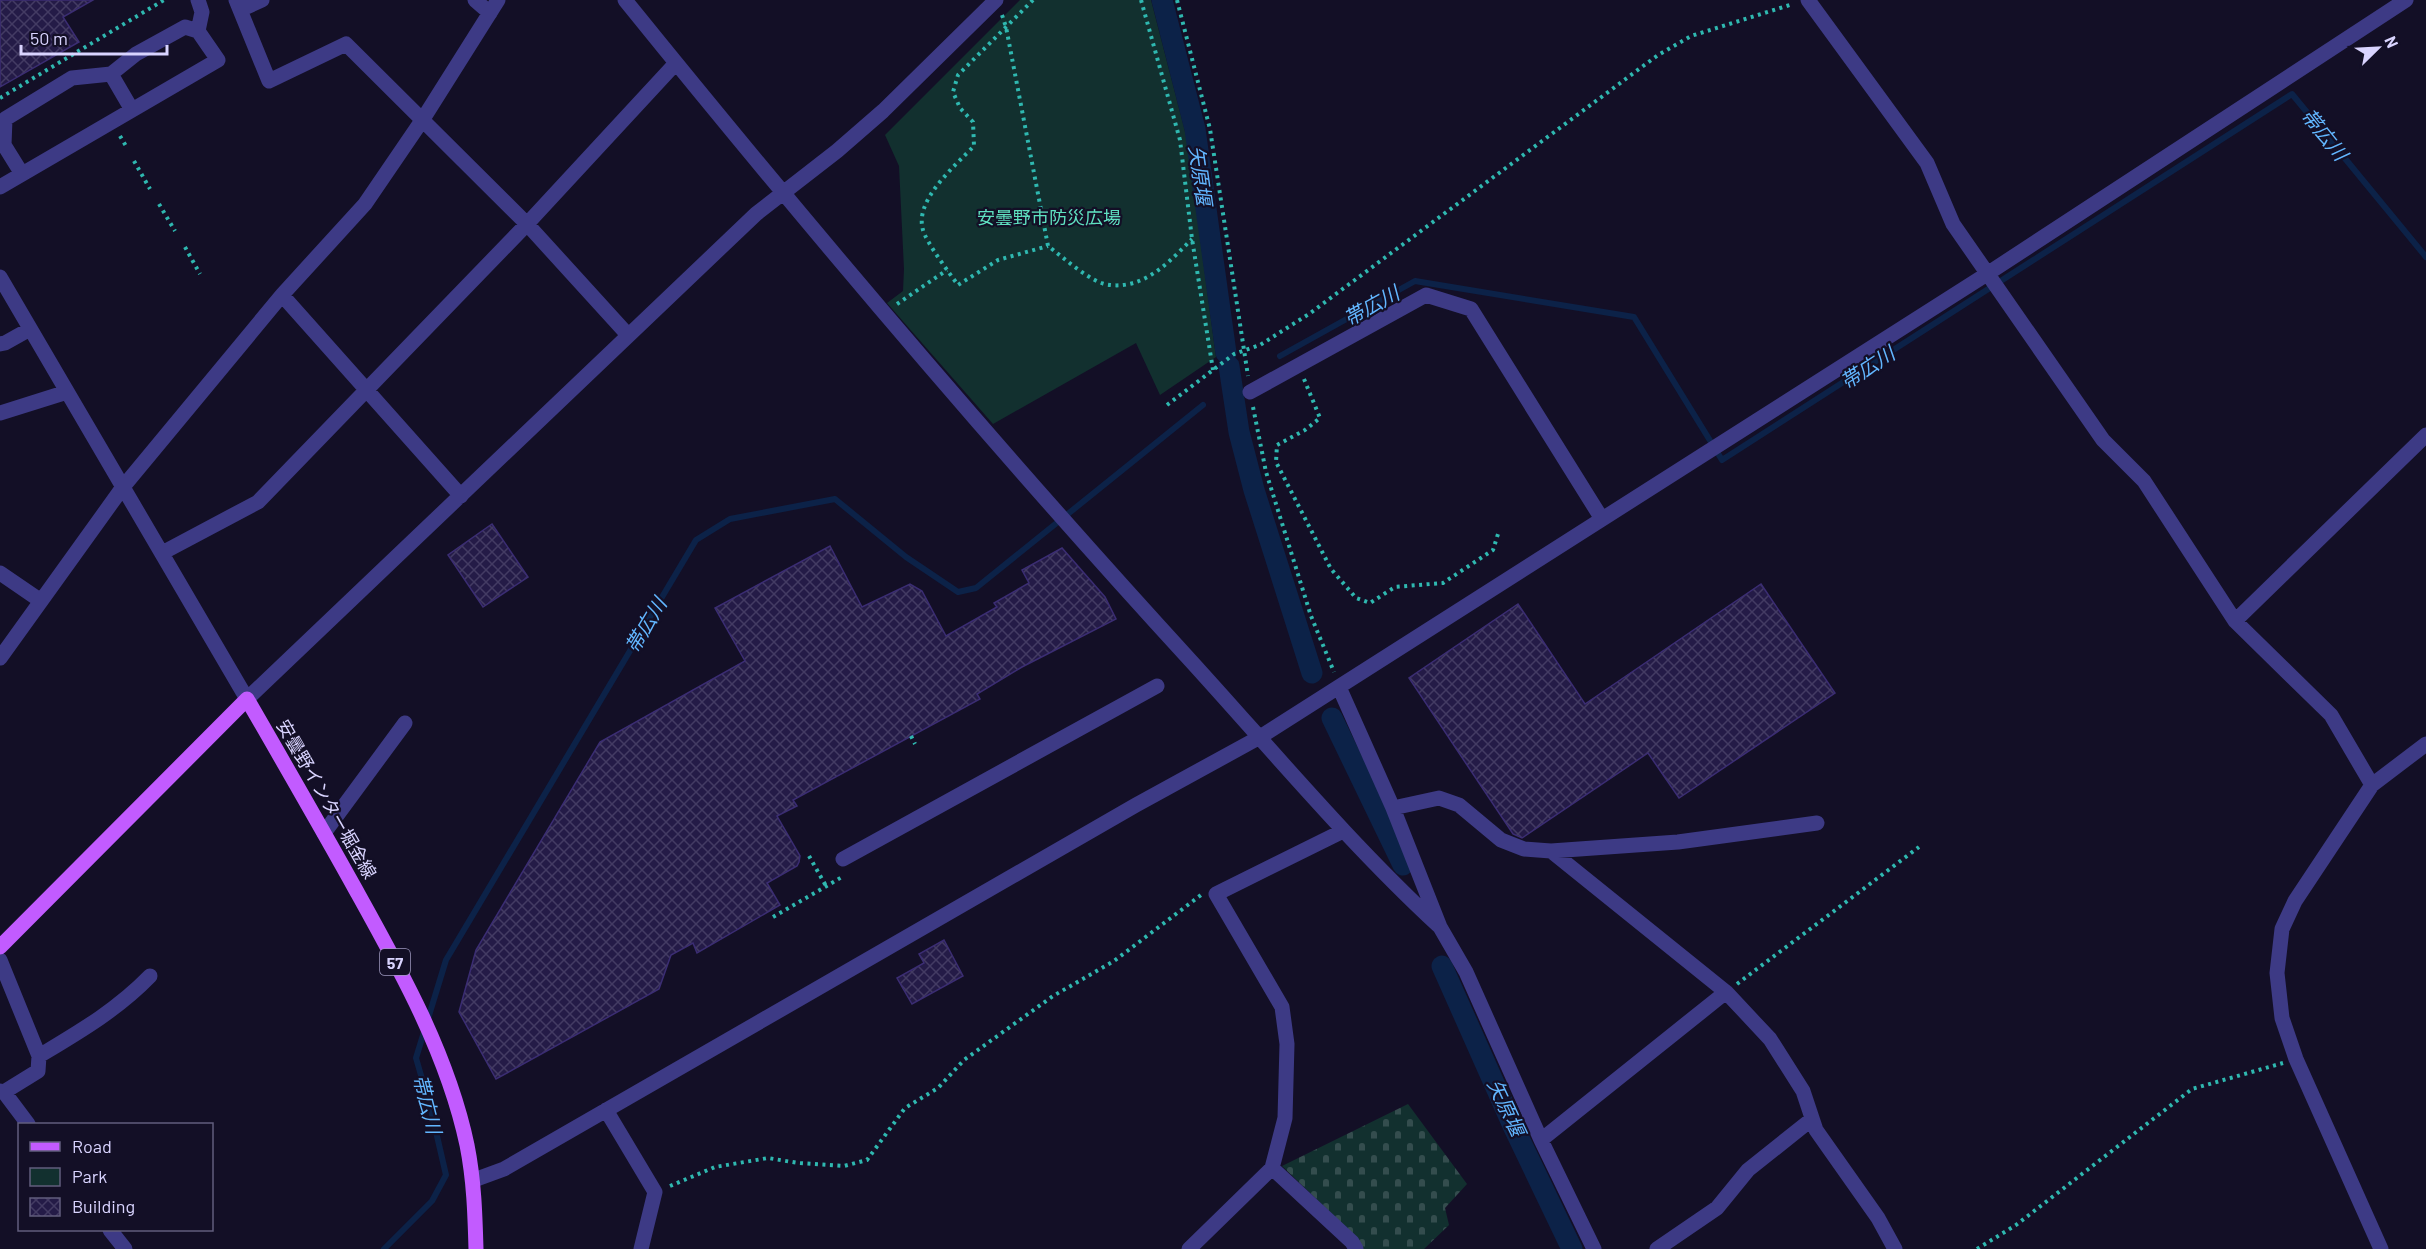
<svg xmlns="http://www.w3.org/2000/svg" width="2426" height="1249" font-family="Barlow,'Noto Sans JP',sans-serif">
  <defs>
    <pattern id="cemetery-stones" width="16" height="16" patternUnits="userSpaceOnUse" patternTransform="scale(1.5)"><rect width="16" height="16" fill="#12302f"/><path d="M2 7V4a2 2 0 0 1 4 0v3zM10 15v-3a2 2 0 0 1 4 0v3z" fill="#344d4e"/></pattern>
    <pattern id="building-cross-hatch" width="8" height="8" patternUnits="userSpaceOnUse" patternTransform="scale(1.5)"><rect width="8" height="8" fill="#241b47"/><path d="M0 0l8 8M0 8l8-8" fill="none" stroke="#433b63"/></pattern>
  </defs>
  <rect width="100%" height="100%" fill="#130f26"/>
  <path fill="url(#cemetery-stones)" d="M1408 1104 1467 1184 1445 1208 1449 1225 1424 1249H1363L1357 1238 1282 1166Z"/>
  <path fill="#12302f" d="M1020 0H1151L1187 139 1216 357 1160 395 1136 343 993 424 887 303 903 291 904 269 899 166 885 135Z"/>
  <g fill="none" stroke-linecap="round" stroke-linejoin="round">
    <path stroke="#0c2248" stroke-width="6" d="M1280 356 1415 281 1634 317 1722 460 2292 94 2426 257
      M384 1249 432 1201 446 1175 431 1110 416 1058 446 960 696 540 730 519 835 499 906 557 958 592 976 588 1203 405"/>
    <path stroke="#0c2248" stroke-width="21" d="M1162 0 1195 129 1226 353
      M1229 366 1239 432 1254 490 1312 673
      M1332 718 1403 865
      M1442 966 1514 1128 1572 1249"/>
  </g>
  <path fill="url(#building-cross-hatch)" stroke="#3b2d73" stroke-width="1.5" d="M0 0H93L63 17 79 42 0 87Z
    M492 524 528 577 483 607 448 555Z
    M830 546 862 607 910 584 922 591 946 636 997 607 994 603 1029 583 1022 570 1062 548 1105 597 1116 619 1022 667 977 694 980 699 793 800 797 806 777 816 800 856 799 862 797 866 767 883 780 905 697 953 693 943 671 955 659 989 496 1079 459 1012 476 950 600 742 745 661 715 608Z
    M1761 584 1835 693 1679 798 1648 753 1522 838 1513 834 1409 678 1518 604 1585 704Z
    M944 940 963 976 912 1004 897 978 924 963 919 954Z"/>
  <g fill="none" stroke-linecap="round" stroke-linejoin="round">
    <path stroke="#2fb8b0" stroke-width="4" stroke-dasharray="3 4.5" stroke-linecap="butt" d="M1033 0 958 75 953 92 960 108 973 122 974 146C955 166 914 200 923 230 926 242 950 274 958 285L998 260 1048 246
      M1141 0 1180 140 1192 239 1213 370
      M1177 0 1210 129 1248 376
      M1002 15 1006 27 1048 246C1063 257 1092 284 1110 285 1145 289 1170 261 1192 239
      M0 98 164 0
      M120 136 126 146
      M134 161 150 189
      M159 204 175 231
      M185 247 200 274
      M897 304 947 270
      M1304 379 1320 418 1305 430 1277 445 1276 462 1331 569 1356 598 1370 603 1395 587 1443 583 1493 550 1498 534
      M1167 405 1234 354 1260 345 1309 314 1658 55 1691 36 1793 4
      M1253 407 1266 472 1311 616 1334 672
      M911 736 915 744
      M809 856 826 886
      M773 917 842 877
      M1737 984 1919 847
      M670 1186 715 1167 768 1158 798 1163 844 1166 867 1160 905 1108 938 1088 964 1060 1053 996 1114 961 1201 895
      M1977 1249 2016 1225 2192 1089 2283 1063"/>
    <path stroke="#3d3a85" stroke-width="15" d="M236 0 269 81 346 44 527 224 628 335
      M475 0 490 13
      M625 0C807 225 994 446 1190 660 1272 750 1350 844 1440 927
      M1808 0 1927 163 1953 224 2103 440 2144 481 2235 621 2331 715 2372 785
      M240 10 262 0
      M111 74 132 110
      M22 174 4 145 5 119 72 78 111 74 136 54 185 27 198 31
      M0 187 218 60 198 31 202 12 198 0
      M0 277 247 699 756 214 837 151 883 111 996 0
      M282 295 461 496
      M0 344 5 343 30 329
      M1250 392 1426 295 1471 309 1602 519
      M0 413 67 392
      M162 553 258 502 527 224 676 63
      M0 573 41 601
      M2235 621 2426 435
      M0 658 123 487 282 295 365 204 423 119 498 0
      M1339 687 1393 808 1439 798 1459 805 1501 840 1524 849 1551 851 1678 842 1817 823
      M1393 808 1440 927 1466 972 1541 1140 1594 1249
      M324 833 405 723
      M1551 851 1726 992 1770 1039 1803 1091 1816 1130 1878 1218 1895 1249
      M843 859 1157 686
      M0 960 39 1056 38 1071 4 1092
      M39 1056C79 1032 117 1010 150 976
      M0 1091 4 1092 28 1124
      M606 1110 655 1192 641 1249
      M1541 1140 1726 992
      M1272 1168 1352 1242 1356 1249
      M474 1180 504 1169 1136 805 1260 737 1987 274 2406 0
      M110 1230 125 1249
      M1189 1249 1272 1168 1285 1118 1287 1044 1282 1007 1216 894 1343 831
      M1657 1249 1717 1208 1748 1170 1812 1119
      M2381 1249 2296 1059 2282 1018 2277 973 2282 929 2295 901 2372 785 2426 744"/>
    <path stroke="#c25bff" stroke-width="15" d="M0 947 247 699C284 763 321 827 357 892 401 971 448 1055 467 1145 474 1180 475 1214 476 1249"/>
  </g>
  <g text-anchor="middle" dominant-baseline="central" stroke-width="4.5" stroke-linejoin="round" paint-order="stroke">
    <rect fill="#130f26" stroke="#9e99be" stroke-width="1.5" x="380" y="949" width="30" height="26" rx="4.5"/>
    <g font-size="16" font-weight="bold" fill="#d9d4ff">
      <text x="395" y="962">57</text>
    </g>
    <g font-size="18" fill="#5fe0c0" stroke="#130f26">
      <text x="1049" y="217">安曇野市防災広場</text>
    </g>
    <g font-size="18" fill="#d9d4ff" stroke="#130f26">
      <text transform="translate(327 799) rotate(60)">安曇野インター堀金線</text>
    </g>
    <g font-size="20" font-style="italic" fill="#62b6ff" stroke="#130f26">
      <text transform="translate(2325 134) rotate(51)">帯広川</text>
      <text transform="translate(1201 175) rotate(82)">矢原堰</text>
      <text transform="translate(1371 305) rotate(-29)">帯広川</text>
      <text transform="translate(1867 367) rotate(-33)">帯広川</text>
      <text transform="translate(645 625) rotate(-59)">帯広川</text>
      <text transform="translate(428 1104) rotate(76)">帯広川</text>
      <text transform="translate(1507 1107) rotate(65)">矢原堰</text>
    </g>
  </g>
  <rect x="18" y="1123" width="195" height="108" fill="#130f26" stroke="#625e7d" stroke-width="1.5"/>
  <rect x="30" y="1142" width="30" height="9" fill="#c25bff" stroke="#625e7d" stroke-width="1.5"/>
  <text x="72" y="1153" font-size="18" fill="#d9d4ff">Road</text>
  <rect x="30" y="1168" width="30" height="18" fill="#12302f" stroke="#625e7d" stroke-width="1.5"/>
  <text x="72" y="1183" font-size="18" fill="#d9d4ff">Park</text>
  <rect x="30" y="1198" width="30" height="18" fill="url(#building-cross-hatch)" stroke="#625e7d" stroke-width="1.5"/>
  <text x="72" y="1213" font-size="18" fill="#d9d4ff">Building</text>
  <g transform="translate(2378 48) rotate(66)" stroke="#130f26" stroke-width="4.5" paint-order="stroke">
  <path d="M0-4.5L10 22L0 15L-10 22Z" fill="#d9d4ff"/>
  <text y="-9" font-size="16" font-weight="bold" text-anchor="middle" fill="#d9d4ff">N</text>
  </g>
  <path d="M21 45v9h146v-9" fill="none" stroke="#d9d4ff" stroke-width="3"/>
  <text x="30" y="45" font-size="18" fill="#d9d4ff" stroke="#130f26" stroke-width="4.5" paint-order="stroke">50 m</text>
</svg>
